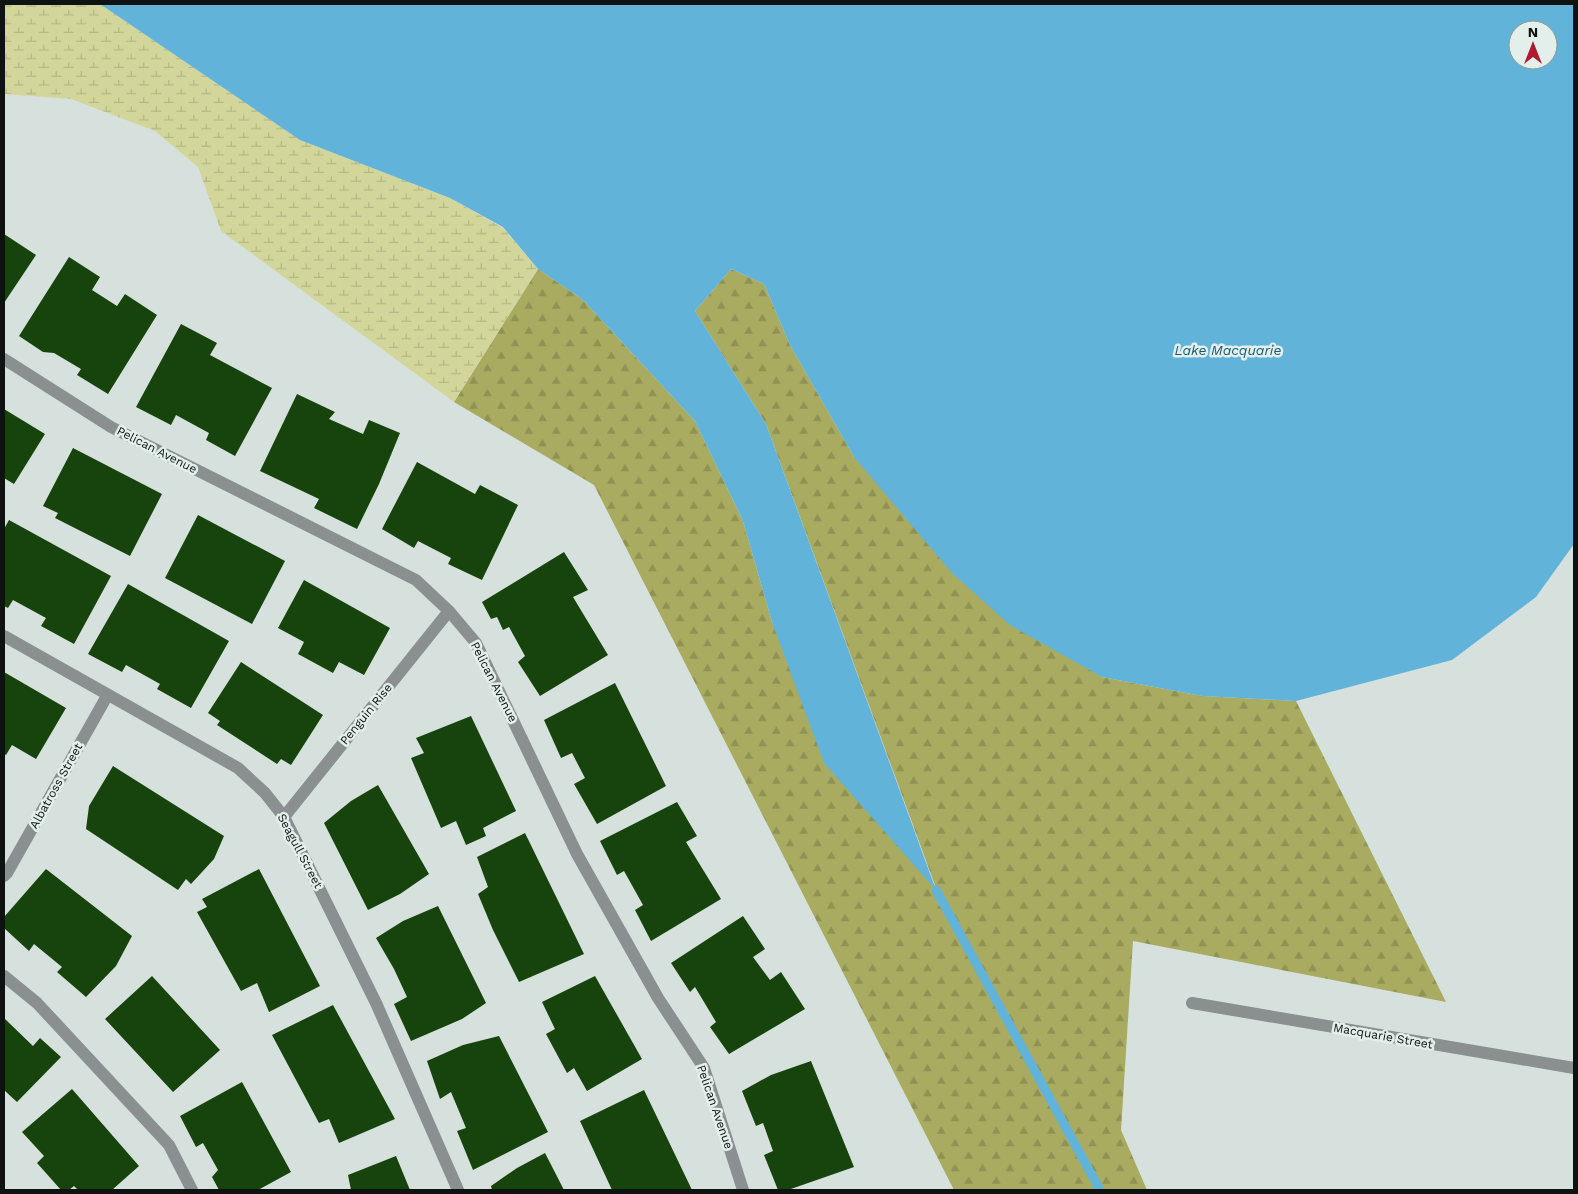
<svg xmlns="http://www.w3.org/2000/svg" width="1578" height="1194" font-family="'Work Sans',sans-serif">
  <defs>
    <pattern id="forest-firs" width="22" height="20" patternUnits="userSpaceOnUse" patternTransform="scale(1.25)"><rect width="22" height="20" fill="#a8ab60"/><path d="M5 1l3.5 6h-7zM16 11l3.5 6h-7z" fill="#8f9252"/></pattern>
    <pattern id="wetland-marsh" width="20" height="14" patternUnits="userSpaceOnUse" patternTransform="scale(1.25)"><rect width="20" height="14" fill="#d3d69a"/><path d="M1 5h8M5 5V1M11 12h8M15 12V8" fill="none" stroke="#b4b784"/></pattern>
  </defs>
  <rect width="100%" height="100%" fill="#d6e1dd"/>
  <path fill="url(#forest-firs)" d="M538 269 582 299 695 421 743 521 772 622 936 888 766 424 695 311 731 269 764 284 790 345 854 457 1102 677 1202 696 1296 701 1446 1002 1133 941 1121 1130 1147 1190H954L594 485 454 402Z"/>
  <path fill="url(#wetland-marsh)" d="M4 4H100L300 140 450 198 503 228 538 269 454 402 221 231 198 167 155 131 71 99 4 94Z"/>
  <path fill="#61b3da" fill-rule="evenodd" d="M100 4H1574V544L1536 597 1452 660 1296 701 1202 696 1102 677 1010 625 952 573 854 457 790 345 764 284 731 269 695 311 766 424 936 890 824 763 772 622 743 521 695 421 582 299 538 269 503 227 450 198 300 140ZM1518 30H1548V60H1518Z"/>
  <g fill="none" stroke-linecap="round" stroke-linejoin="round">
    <path stroke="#61b3da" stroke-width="9" d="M936 890 1100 1190"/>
  </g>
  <path fill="#16440c" d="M4 234 36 255 4 303Z
    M69 257 100 277 92 290 117 306 125 294 157 315 108 394 77 375 81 369 54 353 43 352 19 336Z
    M181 324 217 343 210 355 272 388 235 456 206 440 209 433 176 415 171 425 136 407Z
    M297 394 335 412 329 419 363 434 369 420 400 433 379 484 357 529 314 508 319 499 260 471Z
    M4 409 45 434 14 484 4 478Z
    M73 448 162 494 130 556 55 518 58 513 43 506Z
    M417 462 475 494 480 485 518 505 482 580 448 564 451 558 418 541 414 548 382 529Z
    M198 515 285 561 252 624 165 578Z
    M9 520 111 576 74 644 41 626 46 618 13 600 8 608 4 606V529Z
    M564 552 588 590 573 597 608 655 540 696 518 662 525 656 509 627 503 630 497 617 491 619 482 602Z
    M304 580 390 628 364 675 339 662 333 673 298 654 304 642 278 628Z
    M128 584 229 641 191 708 157 689 160 684 126 665 122 672 88 654Z
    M241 662 323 715 291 765 281 759 277 764 217 725 220 721 208 713Z
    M4 672 66 708 36 759 12 745 6 755 4 754Z
    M615 683 666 786 597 824 574 784 585 778 572 753 561 758 544 720Z
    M471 716 516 811 483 828 486 836 466 845 456 821 441 828 411 758 424 753 416 738Z
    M113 766 224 836 214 859 191 884 186 879 178 890 86 829 89 806Z
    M378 785 429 874 400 894 368 910 324 823 351 801Z
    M677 802 697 836 686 842 721 899 651 941 635 910 643 905 624 871 617 875 600 841Z
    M525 833 584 954 519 982 493 930 478 894 488 887 477 857Z
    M46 869 132 936 116 966 86 997 57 972 62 967 34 944 29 951 4 928V917Z
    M259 869 320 986 269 1012 257 983 241 991 197 912 207 907 202 899Z
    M438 906 486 1003 462 1019 411 1041 394 1004 407 997 394 969 376 938 403 921Z
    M743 916 765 949 753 957 770 980 781 972 805 1009 729 1054 710 1027 716 1022 695 987 690 992 671 963Z
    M152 976 220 1050 173 1092 105 1019Z
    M595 976 642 1059 587 1091 574 1068 567 1073 546 1034 555 1029 542 1002Z
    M333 1005 395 1119 339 1143 329 1119 319 1123 272 1035Z
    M4 1018 33 1046 40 1038 61 1057 17 1102 4 1090Z
    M499 1036 548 1132 473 1170 457 1131 466 1128 451 1092 440 1099 427 1061 463 1045Z
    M811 1061 854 1167 788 1190H778L764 1155 773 1151 763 1123 756 1126 742 1091 771 1075Z
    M242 1082 291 1172 258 1190H219L212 1177 218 1170 203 1143 196 1147 180 1116Z
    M72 1089 139 1166 112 1190H78L74 1186 69 1190H61L37 1163 44 1156 22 1132Z
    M644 1090 692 1190H612L580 1121Z
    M545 1153 564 1190H492L491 1186 517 1168Z
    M396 1156 410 1190H351L348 1175Z"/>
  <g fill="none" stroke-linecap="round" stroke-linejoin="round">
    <path stroke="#8a8f90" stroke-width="12" d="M4 359 111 427 416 580 449 611 476 643 577 854 658 998 704 1068 743 1190
      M4 636 238 768 265 793 284 817 376 1003 458 1190
      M284 817 449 611
      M4 876 7 873 107 696
      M4 976 37 1003 169 1145 192 1190"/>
    <path stroke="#8a8f90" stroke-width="12" d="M1192 1003 1574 1068"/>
  </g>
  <g text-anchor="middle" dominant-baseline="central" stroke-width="5" stroke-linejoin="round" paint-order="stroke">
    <g font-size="12" fill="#0e1211" stroke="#e3efea">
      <text transform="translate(157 450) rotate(27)">Pelican Avenue</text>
      <text transform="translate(494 682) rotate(63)">Pelican Avenue</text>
      <text transform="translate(366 714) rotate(-51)">Penguin Rise</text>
      <text transform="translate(56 786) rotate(-61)">Albatross Street</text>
      <text transform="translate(300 851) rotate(62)">Seagull Street</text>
      <text transform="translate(1383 1036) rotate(10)">Macquarie Street</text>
      <text transform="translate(715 1107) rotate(71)">Pelican Avenue</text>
    </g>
    <g font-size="14" font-style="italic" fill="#195974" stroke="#e3efea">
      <text x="1228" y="350">Lake Macquarie</text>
    </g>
  </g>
  <rect width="1578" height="1194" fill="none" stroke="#0e1211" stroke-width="10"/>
  <g transform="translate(1533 45)"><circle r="24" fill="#e3efea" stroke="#8e9793"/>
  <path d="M0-4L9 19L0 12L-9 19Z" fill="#ae1a30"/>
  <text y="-8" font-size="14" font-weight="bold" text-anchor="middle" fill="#0e1211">N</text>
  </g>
</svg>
